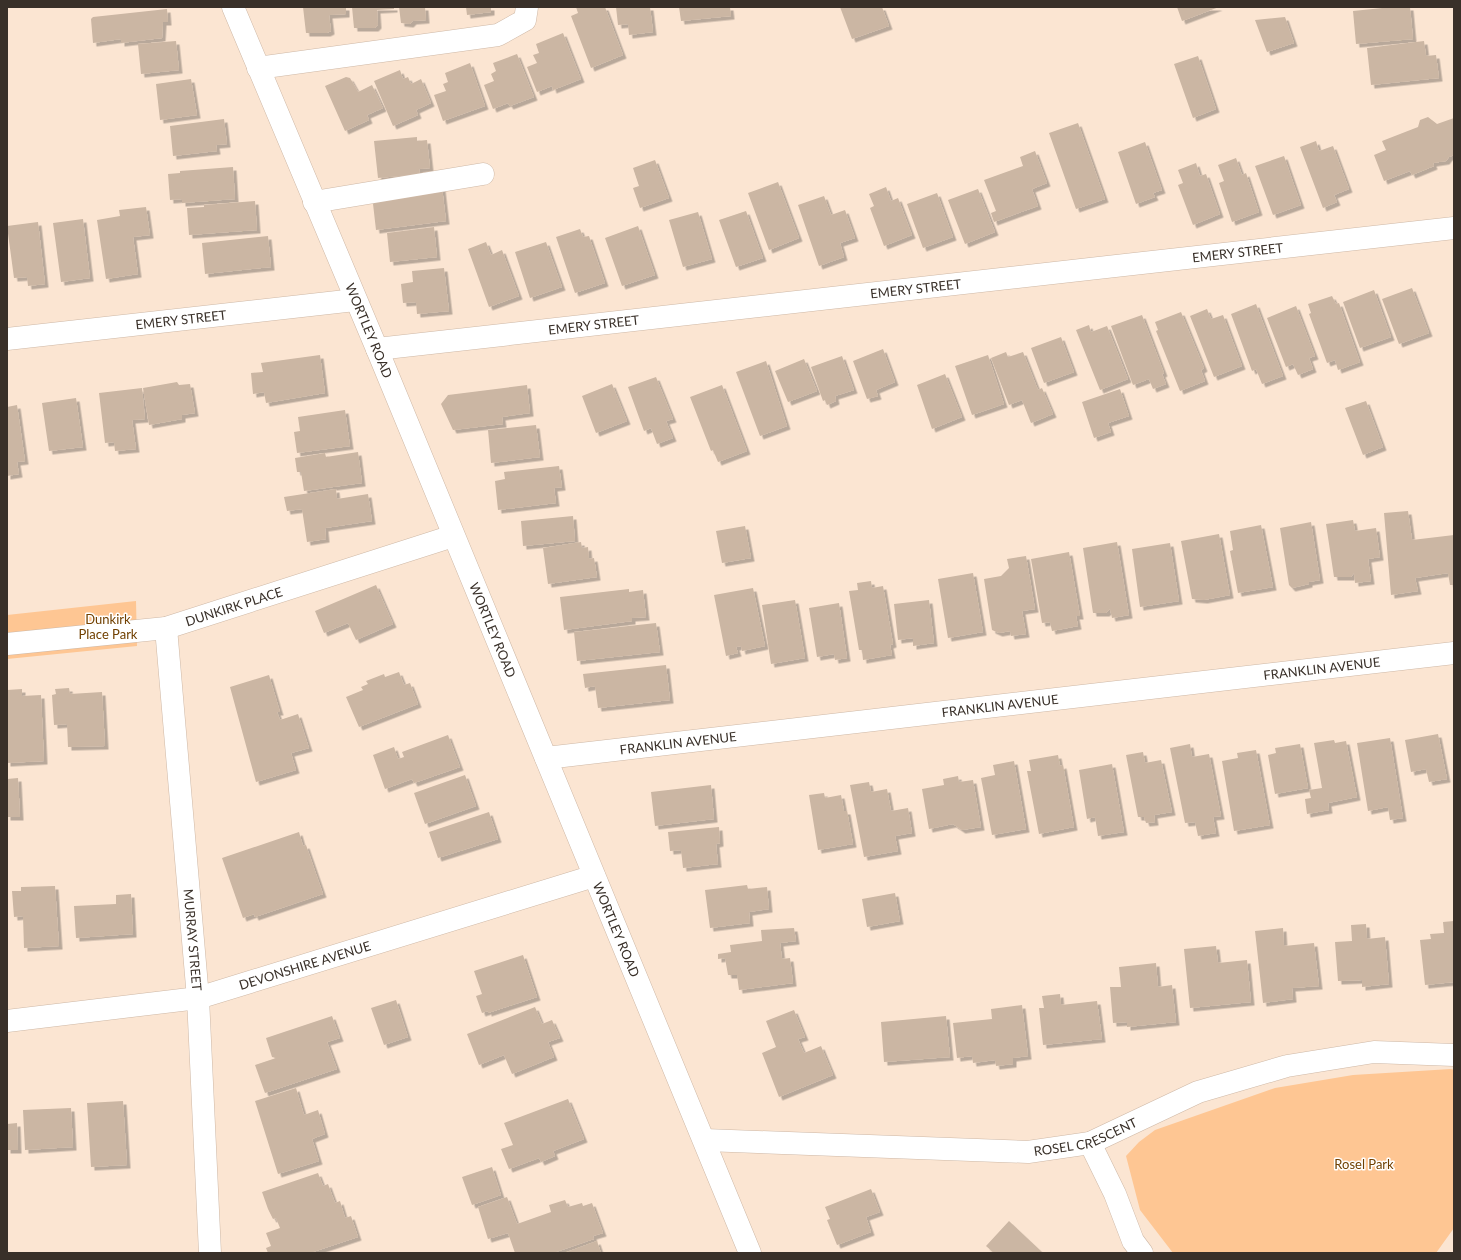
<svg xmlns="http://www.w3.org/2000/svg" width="1461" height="1260" font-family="Lato,sans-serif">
  <defs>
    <filter id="shadow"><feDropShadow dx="3.5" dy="3.5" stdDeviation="0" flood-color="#0004"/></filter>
  </defs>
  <rect width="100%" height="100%" fill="#fbe5d2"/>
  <path fill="#fec693" d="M136 601 137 646 7 659V615Z
    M1451 1069 1454 1070V1228L1436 1253H1173L1140 1210 1126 1156 1139 1142 1155 1130 1275 1088 1353 1075Z"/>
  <path fill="#cbb6a3" filter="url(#shadow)" d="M303 7H346V14L329 15 331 31 327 33H306Z
    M352 7H394V9L377 10 378 25 375 28H354Z
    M399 7H425L426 20 413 21 410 24 401 23Z
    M466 7H491V12L467 15Z
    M576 7H605L623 55 591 68 571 16 578 13Z
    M616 7H650L653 32 629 35 628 24 618 25Z
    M679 7H730L731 16 681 21Z
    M840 7H882L889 26 852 39Z
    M1177 7H1219L1182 21Z
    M1392 7H1410L1413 39 1356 44 1353 11Z
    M167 9 168 22H163L162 38 121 43V39L93 43 91 19 93 17Z
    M1285 17 1294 43 1267 52 1255 20Z
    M563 33 581 79 553 90 552 86 537 92 527 67 537 63 533 55 539 53 536 44Z
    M176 41 179 70 141 74 138 44Z
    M1424 41 1426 56 1436 55 1439 78 1371 85 1367 48Z
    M517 54 534 97 510 106 508 103 493 109 484 85 494 81 491 74 496 71 493 63Z
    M1198 56 1216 109 1193 118 1174 64Z
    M470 63 485 106 443 121 434 95 446 91 443 84 448 82 445 73Z
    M400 70 403 79 408 77 411 84 421 79 431 103 416 110 418 115 393 126 374 81Z
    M346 77 350 78 358 92 372 85 383 108 367 115 369 120 345 131 325 86Z
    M191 79 197 115 160 120 156 84Z
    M1428 117 1437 124 1454 118V155L1449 157 1446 161 1433 163 1434 166 1412 175 1410 171 1384 181 1374 155 1386 150 1382 141 1418 127 1420 120Z
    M224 119 227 144 216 145 217 151 173 156 170 126Z
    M1078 123 1105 199 1076 209 1049 133Z
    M417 137V141L427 140 430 168 419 169 420 174 378 178 374 141Z
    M1316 141 1319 151 1333 146 1349 189 1334 195 1337 202 1323 208 1300 147Z
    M1145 142 1162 190 1153 193 1155 197 1136 204 1118 152Z
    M1035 151 1047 183 1032 189 1038 206 994 222 991 213 996 211 984 180 1023 166 1020 157Z
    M1284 156 1301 205 1273 215 1255 166Z
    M1236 158 1242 175 1246 173 1259 212 1232 222 1219 183 1224 181 1218 165Z
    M655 160 669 198 640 208 633 188 639 186 633 168Z
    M1196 163 1200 176 1206 174 1220 214 1193 225 1178 185 1183 183 1178 170Z
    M233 167 235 199 182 203V199L170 200 168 174 180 173V171Z
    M778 182 799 238 769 250 748 193Z
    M442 187 446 221 376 230 372 195Z
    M886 187 891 201 898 198 912 235 884 246 870 208 874 206 869 194Z
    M978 189 995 232 965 244 948 200Z
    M937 193 953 237 923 248 907 204Z
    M824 196 831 215 845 210 855 238 840 243 844 257 819 266 798 205Z
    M255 201 257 230 189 235 187 208 204 207V205Z
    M146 207 150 235 133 237 138 274 106 279 97 220 120 216 119 210Z
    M746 211 763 258 736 267 719 220Z
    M698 212 712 259 683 267 669 220Z
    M83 219 90 278 61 282 53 223Z
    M38 222 45 284 28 286 27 277 14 278 7 226Z
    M638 226 655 275 622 286 605 238Z
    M434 227 437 257 390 262 387 233Z
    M580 229 583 237 589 236 605 283 575 293 556 237Z
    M268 236 271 267 205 274 202 243Z
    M486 242 491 255 502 250 519 296 489 307 468 249Z
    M546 242 562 287 530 298 515 252Z
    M444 268 449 311 417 314 416 302 403 303 401 284 413 282 412 271Z
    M1412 288 1429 333 1399 344 1382 299Z
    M1374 290 1391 337 1360 348 1343 302Z
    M1332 296 1336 304 1339 303 1360 362 1338 370 1335 360 1327 363 1309 314 1311 313 1308 304Z
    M1256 304 1283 376 1262 384 1256 369 1252 371 1231 314Z
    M1296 306 1315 356 1309 358 1313 369 1298 375 1293 364 1286 367 1267 318Z
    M1207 309 1211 319 1223 315 1242 366 1214 377 1190 316Z
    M1181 312 1204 368 1201 370 1205 381 1180 391 1156 331 1158 330 1155 322Z
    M1142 315 1164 373 1162 374 1166 384 1153 389 1149 379 1133 385 1111 326Z
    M1089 325 1091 332 1107 326 1128 379 1100 390 1076 330Z
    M1061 337 1074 372 1044 383 1031 348Z
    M883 349 895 382 876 390 878 396 867 399 853 361Z
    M1006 352 1008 357 1023 352 1038 390 1042 388 1053 414 1031 423 1022 400 1009 405 991 358Z
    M320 355 325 393 266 403 264 392 253 394 251 373 263 372 261 363Z
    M988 355 1004 404 972 415 955 366Z
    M842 356 854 390 835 396 836 401 827 405 825 400 823 401 811 367Z
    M804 359 817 391 788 402 775 371Z
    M766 361 787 426 760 436 736 372Z
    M945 374 962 417 932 429 917 385Z
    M656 377 673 419 666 421 673 438 657 444 651 428 644 431 628 387Z
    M177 382 179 385 190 384 195 413 182 415V419L149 425 143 388Z
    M612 384 627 421 596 433 582 396Z
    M527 385 530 413 502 417 503 424 453 430 441 404 448 395Z
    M722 385 747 451 718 462 713 450 711 451 690 397Z
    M142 388 145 419 132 420 136 449 115 451 114 442 105 443 99 393Z
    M1120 389 1129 416 1108 423 1111 432 1094 438 1082 402Z
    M76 398 83 447 49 451 42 403Z
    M1366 401 1383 447 1363 455 1345 408Z
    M17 405 25 461 17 462 19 474 7 476V407Z
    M345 410 350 446 297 453 294 432 300 431 298 417Z
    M536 425 540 457 491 463 488 430Z
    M358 452 362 483 304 491 301 472H297L295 458 325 453 326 457Z
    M559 466 562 487 554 488 556 503 498 510 495 481 505 479 504 472Z
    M336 489 337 499 368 494 372 521 325 528 326 539 307 542 302 509 287 511 284 497Z
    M1408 511 1412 540 1454 535V585H1450L1448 573 1415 578 1418 591 1391 595 1384 513Z
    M573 516 575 541 523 546 521 521Z
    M1353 520 1355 531 1376 528 1380 557 1368 559 1371 581 1355 583 1354 573 1351 577H1334L1326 524Z
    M1311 522 1320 580 1309 582V584L1292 588 1289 585 1280 528Z
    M1261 525 1273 587 1238 593 1230 551 1233 550 1230 531Z
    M745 526 751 558 722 563 716 531Z
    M1219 534 1230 595 1204 600 1192 599 1181 541Z
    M581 542 582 548 588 547 589 559 594 558 597 577 548 584 543 548Z
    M1117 542 1129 615 1112 618 1110 609 1106 613H1093L1083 548Z
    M1170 543 1179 601 1140 607 1132 549Z
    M1069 552 1080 616H1076L1078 626 1052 631 1050 622 1042 623 1031 559Z
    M1026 556 1035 609 1022 611 1026 634 1011 636 1010 631 999 633 992 630 984 579 1001 576 1009 568 1007 559Z
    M973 573 983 632 948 638 938 579Z
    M871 581 872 588 883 586 893 644 890 645 892 655 863 660 862 650H859L849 591 858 590 857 583Z
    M376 585 393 624 356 640 348 623 324 633 315 611Z
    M753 588 765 646 742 651 741 646 736 647 738 653 726 656 714 595Z
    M629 589V592L643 590 646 617 632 618V621L564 630 560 597Z
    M795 600 805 658 771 664 762 605Z
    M929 600 934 643 913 646V638L898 640 894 604Z
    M839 603 847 658 835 660 834 654 817 657 809 608Z
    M656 623 660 652 577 661 574 632Z
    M666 665 670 700 598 708 595 686 585 688 583 674Z
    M399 672 404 685 410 683 418 704 359 727 346 697 363 690 361 687 368 684 366 681 384 674 385 677Z
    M269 675 280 712H277L280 720 298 714 309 748 291 753 296 770 256 782 230 687Z
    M69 688 70 694 102 692 105 746 68 747 67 724 54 725 52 695 56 694 55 689Z
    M22 689V696L41 695 44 761 7 763V690Z
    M1438 734 1447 779 1429 782 1426 769 1411 772 1405 740Z
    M448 735 460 767 414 783 412 779 385 789 373 755 394 747 398 759 404 757 402 752Z
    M1390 738 1403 818 1390 820 1388 807 1368 811 1357 743Z
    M1334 740 1335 743 1346 741 1357 797 1328 803 1329 810 1307 814 1305 799 1311 798 1309 790 1322 788 1314 743Z
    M1190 744 1192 757 1209 754 1221 816 1213 817 1216 833 1198 836 1195 822 1185 823 1170 748Z
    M1300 744 1308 788 1275 794 1268 755 1276 753 1275 748Z
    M1256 750 1270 825 1234 831 1222 761 1238 758 1237 753Z
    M1143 752 1145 763 1161 760 1172 812 1154 815 1155 822 1146 823 1144 817H1138L1126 755Z
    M1058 755 1060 766 1063 765 1074 827 1039 834 1027 771H1031L1029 760Z
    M1014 761 1026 829 992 835 981 778 995 775 993 765Z
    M1112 764 1124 832 1098 836 1095 817 1087 819 1079 770Z
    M465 775 476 806 425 824 414 793Z
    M958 776 959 782 973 780 981 827 962 830 953 824 929 829 922 789 944 785 943 779Z
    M18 778 20 817H7V779Z
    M869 782 871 792 887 789 891 811 908 808 912 833 895 836 898 851 864 857 850 785Z
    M711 785 714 819 655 826 651 792Z
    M824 793 825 798 841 795 844 811H847L853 844 818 850 809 795Z
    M489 812 498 839 438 858 429 832Z
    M719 827 720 843 716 844 718 864 683 868 681 850 670 851 668 832Z
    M299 832 303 846 306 845 323 894 255 917 254 914 243 918 222 858Z
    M747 885 748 889 767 887 769 909 749 912 750 923 710 928 705 890Z
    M55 886 59 946 24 948 23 916 14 917 12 891H21V887Z
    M895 893 900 921 867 927 862 899Z
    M131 894 133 934 76 938 74 906 116 904V895Z
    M1454 921V982L1425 985 1420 940 1431 939 1430 934 1444 933 1443 922Z
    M1366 924 1367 939 1385 937 1389 984 1362 987V980L1338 981 1335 942 1352 941 1351 925Z
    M794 928 796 941 780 943 782 959 790 958 793 983 739 990 737 975H728L725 958 718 959V954L731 952 730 945 762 941 761 930Z
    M1283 928 1284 946 1314 943 1319 986 1292 988 1293 999 1263 1003 1255 931Z
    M1216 946 1218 963 1247 960 1251 1002 1190 1008 1184 949Z
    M523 955 537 997 488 1013V1011L482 1013 476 996 482 994 474 971Z
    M1156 963 1158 987 1172 985 1176 1022 1127 1027V1022L1113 1023 1110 987H1121L1119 967Z
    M1060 994 1061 1005 1097 1001 1102 1039 1043 1045 1039 1008H1044L1042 996Z
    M396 1000 408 1037 384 1045 371 1008Z
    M1022 1005 1028 1056 1013 1058V1064L996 1066 995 1060 973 1063 972 1056 957 1058 953 1023 992 1019 991 1009Z
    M535 1007 542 1024 552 1020 560 1038 548 1042 554 1057 512 1074 504 1055 479 1065 467 1034Z
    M794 1010 805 1037 798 1039 804 1053 821 1046 833 1075 779 1097 762 1053 776 1047 766 1021Z
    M332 1016 340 1038 327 1042 337 1069 265 1093 255 1065 276 1058 272 1057 266 1038Z
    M946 1016 950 1057 884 1062 881 1022Z
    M296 1088 304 1115 318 1110 325 1134 312 1139 319 1161 278 1174 255 1101Z
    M568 1099 584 1139 553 1151 555 1156 541 1162 539 1158 509 1169 501 1149 513 1145 504 1123Z
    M123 1101 127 1165 91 1167 87 1103Z
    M71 1108 73 1147 25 1150 23 1110Z
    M17 1123 18 1150H7V1124Z
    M492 1167 501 1195 472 1205 462 1177Z
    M318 1173 323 1186 328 1184 335 1203 340 1201 345 1218 351 1216 358 1237 310 1253H268L266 1248 271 1246 266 1233 280 1228 276 1218 273 1219 268 1209 262 1192Z
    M871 1189 880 1212 866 1217 871 1232 837 1245 827 1220 830 1219 825 1207Z
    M507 1197 517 1224 551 1212 549 1205 565 1200 568 1207 582 1203 583 1206 592 1203 603 1233 593 1236 594 1239 553 1253H515L508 1233 488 1239 478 1207Z
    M1009 1221 1043 1253H994L986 1246Z
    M597 1241 601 1253H564Z"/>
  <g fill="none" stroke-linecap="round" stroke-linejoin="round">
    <defs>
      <g id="minor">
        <path id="s1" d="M233 7 377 349 750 1253"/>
        <path d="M258 68 498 35 525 20 527 7"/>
        <path d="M314 202 483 174"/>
        <path id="s2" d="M7 339 355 300"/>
        <path id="s3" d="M377 349 1454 228"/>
        <path id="s4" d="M166 628 198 998 210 1253"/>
        <path id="s5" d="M7 644 166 628 453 536"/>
        <path id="s6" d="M546 758 1454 653"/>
        <path id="s7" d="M7 1021 198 998 594 876"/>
        <path id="s8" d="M705 1140 1028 1152 1090 1143 1198 1092 1287 1066 1374 1052 1454 1055"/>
        <path d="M1090 1143 1115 1194 1133 1241 1142 1253"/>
      </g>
    </defs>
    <use href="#minor" stroke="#ceb8a6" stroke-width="23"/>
    <use href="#minor" stroke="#fff" stroke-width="22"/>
  </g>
  <g text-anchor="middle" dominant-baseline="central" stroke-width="3" stroke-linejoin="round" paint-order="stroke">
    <g font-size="13" fill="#393029" stroke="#fff">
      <text stroke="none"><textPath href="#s3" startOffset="866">EMERY STREET</textPath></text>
      <text stroke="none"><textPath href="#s3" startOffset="542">EMERY STREET</textPath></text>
      <text stroke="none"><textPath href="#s2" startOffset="175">EMERY STREET</textPath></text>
      <text stroke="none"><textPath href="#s3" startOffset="218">EMERY STREET</textPath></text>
      <text stroke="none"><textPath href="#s1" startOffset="351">WORTLEY ROAD</textPath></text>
      <text stroke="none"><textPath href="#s5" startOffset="231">DUNKIRK PLACE</textPath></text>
      <text stroke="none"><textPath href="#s1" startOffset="675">WORTLEY ROAD</textPath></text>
      <text stroke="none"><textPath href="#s6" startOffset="781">FRANKLIN AVENUE</textPath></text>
      <text stroke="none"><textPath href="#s6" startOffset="457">FRANKLIN AVENUE</textPath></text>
      <text stroke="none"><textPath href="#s6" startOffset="133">FRANKLIN AVENUE</textPath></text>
      <text stroke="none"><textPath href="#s1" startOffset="999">WORTLEY ROAD</textPath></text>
      <text stroke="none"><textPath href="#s4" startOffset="313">MURRAY STREET</textPath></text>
      <text stroke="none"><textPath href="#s7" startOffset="304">DEVONSHIRE AVENUE</textPath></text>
      <text stroke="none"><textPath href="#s8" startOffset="383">ROSEL CRESCENT</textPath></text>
    </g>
    <g font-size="13" fill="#714001" stroke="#fff">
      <text x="108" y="619">Dunkirk<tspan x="108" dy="15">Place Park</tspan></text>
      <text x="1364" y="1164">Rosel Park</text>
    </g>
  </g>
  <rect width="1461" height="1260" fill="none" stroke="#393029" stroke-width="16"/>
</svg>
